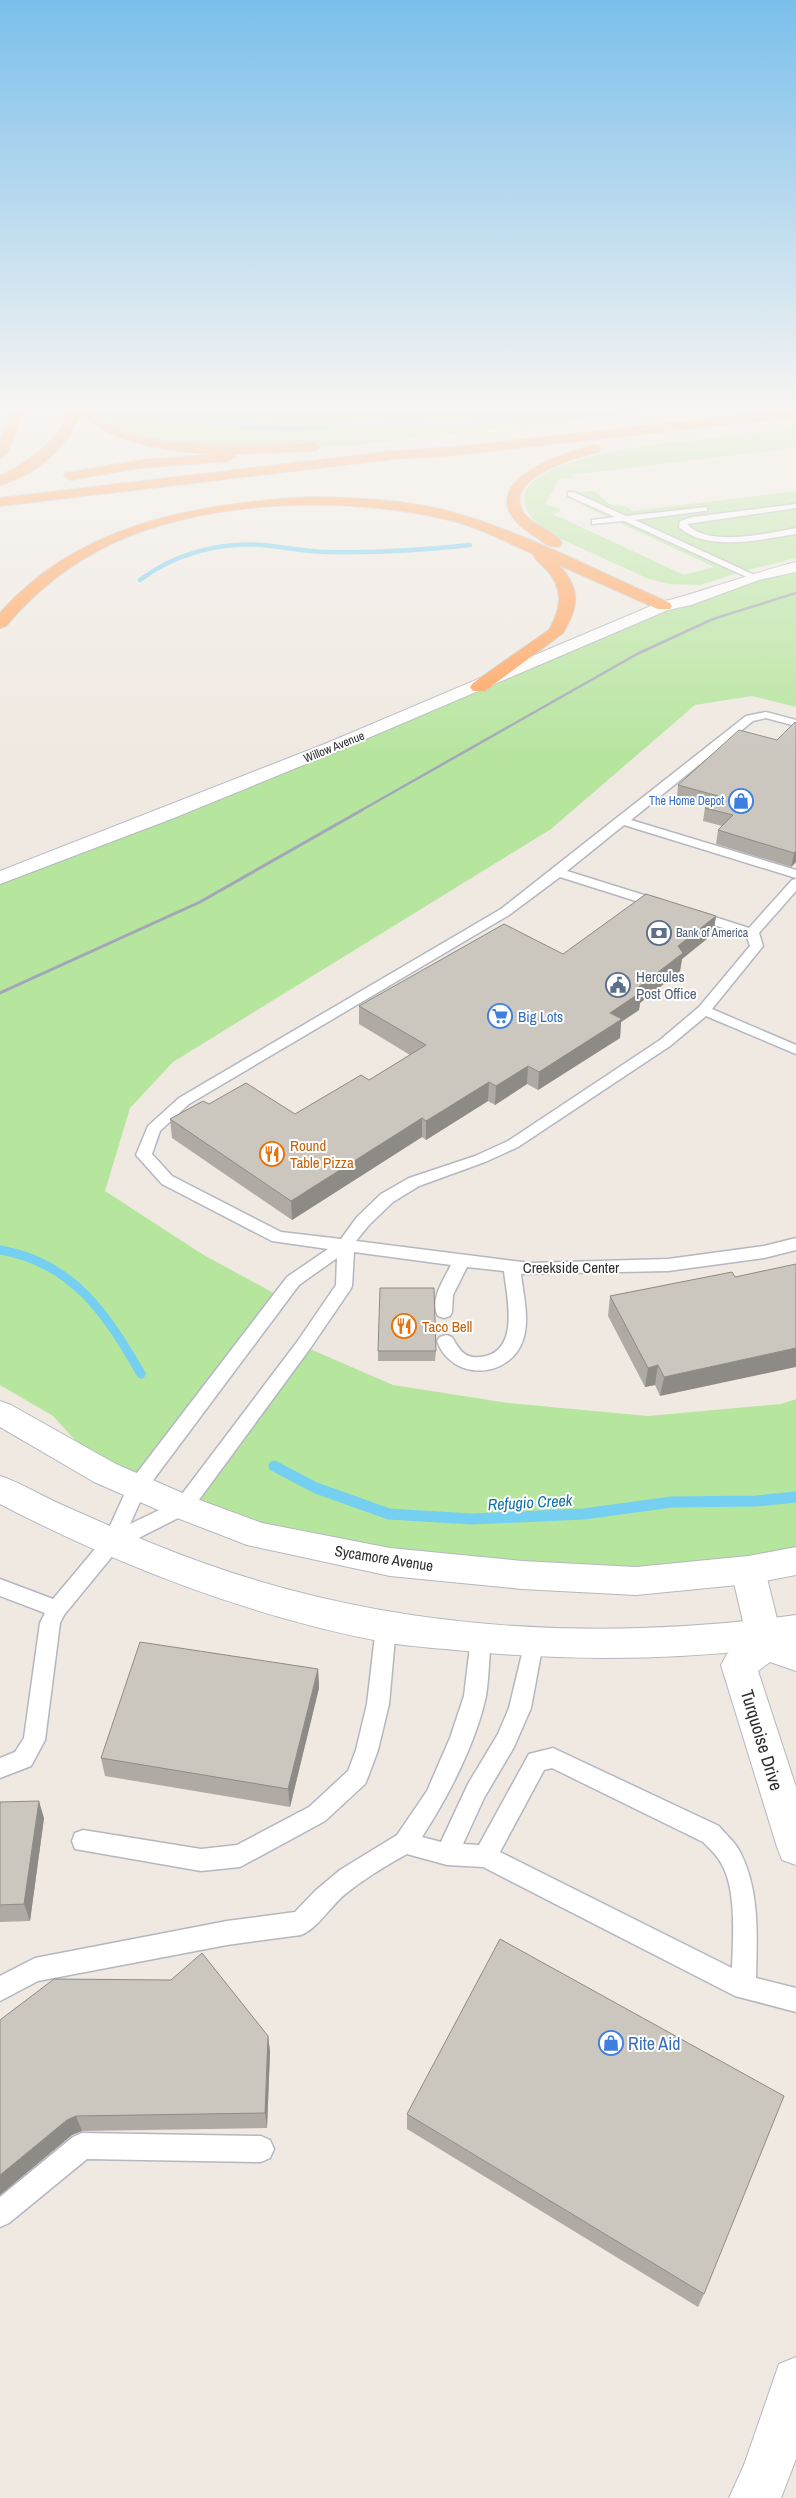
<svg xmlns="http://www.w3.org/2000/svg" width="796" height="2498" font-family="'Archivo Narrow',sans-serif">
  <rect width="100%" height="100%" fill="#efe9e1"/>
  <path fill="#b6e59e" d="M84 407H686L353 445 262 451 204 449 119 431Z
    M796 426V448L571 475 576 478 559 479 545 505 559 508 561 511 553 514 684 575 714 567 584 506 579 501 580 492 594 491 609 504 627 507 632 511 796 491V558L744 571 700 585 670 584 649 579 550 534C444 456 697 440 732 436 754 434 775 430 796 426Z
    M796 567V707L752 696 695 705 551 829 173 1062 130 1108 105 1191 202 1254 281 1297 137 1487 105 1473 53 1416 0 1385V879L664 606Z
    M303 1346 393 1385 508 1403 648 1416 781 1404 796 1399V1561L522 1575 183 1507Z"/>
  <path fill="#75cff0" d="M175 407H204L243 419 301 428 228 426 172 419Z"/>
  <g fill="none" stroke-linecap="round" stroke-linejoin="round">
    <path stroke="#75cff0" stroke-width="4.5" d="M172 419 228 426 282 429 408 422 454 425 607 407
      M140 580C174 554 219 542 262 545 284 547 307 552 330 552 377 553 423 550 470 545"/>
    <path stroke="#75cff0" stroke-width="9" d="M0 1250C72 1262 108 1315 141 1374"/>
    <path stroke="#75cff0" stroke-width="11" d="M274 1466 316 1488 389 1514 472 1519 584 1514 671 1502 756 1501 796 1497"/>
    <defs>
      <path id="service" d="M568 492H574L626 516 707 507V511H704L635 520 759 577 751 579 624 521 592 524V520L615 517 568 496Z
        M796 504V508L687 524C708 548 769 533 796 528V534C763 539 707 553 679 527L680 521 693 517Z
        M766 712 796 720V726L766 718 753 721 631 820 796 870V878L624 825 567 871 663 901 665 904 663 907H655L560 877 509 915 189 1104 160 1131 152 1154 172 1176 281 1232 341 1239 357 1217 381 1194 409 1178 475 1156 508 1141 660 1040 699 1007 750 946 746 935 691 918 689 915 691 912H699L749 928 792 880 796 879V891L759 933 763 946 712 1009 796 1045V1054L706 1016 670 1046 518 1147 485 1162 419 1186 393 1202 369 1225 356 1241 530 1263 668 1259 764 1246 796 1238V1250L764 1258 668 1271 521 1274C523 1294 530 1319 523 1340 510 1379 452 1382 437 1341L440 1337 446 1335 452 1337C459 1349 464 1359 480 1357 521 1353 507 1298 504 1271L467 1267 453 1295 452 1312 450 1316 444 1318 438 1316C429 1301 444 1279 451 1265L354 1252 352 1286 350 1290 309 1350 190 1512 119 1548 64 1615 60 1623 45 1740 31 1766 0 1778V1758L15 1752 24 1738 40 1623 45 1613 0 1596V1579L53 1599 105 1537 130 1482 287 1277 328 1249 272 1241 162 1184 136 1155 148 1126 179 1098 501 909 746 716ZM337 1258 336 1285 297 1342 176 1502 130 1524 145 1491 299 1285Z
        M386 1618 393 1621 396 1627 389 1704 378 1750 368 1777 365 1784 325 1821 240 1867 201 1871 75 1849 72 1841 75 1833 83 1830 201 1849 237 1845 309 1807 348 1771 356 1750 367 1704 376 1627 379 1621Z
        M481 1629 488 1632 491 1638C489 1657 489 1677 486 1696 476 1743 448 1797 422 1837L441 1842 468 1784 498 1734 509 1708 526 1637 533 1634 540 1637 543 1643 531 1708 514 1747 484 1798 463 1844 479 1845 529 1754 553 1748 719 1826C725 1834 734 1841 739 1850 760 1889 757 1935 756 1978L796 1988V2012L735 1996 483 1867 447 1865 407 1854C385 1866 364 1879 344 1895 330 1907 318 1928 301 1935L227 1945 38 1981 0 2001V1976L35 1958 227 1921 295 1912 315 1891 340 1870 397 1835 427 1791 450 1738 464 1696 471 1638 474 1632ZM552 1768 703 1842C709 1848 717 1855 721 1863 737 1889 733 1938 732 1968L500 1852 544 1770Z
        M82 2133 261 2136 270 2140 274 2149 270 2158 261 2162 87 2159 9 2223 0 2227V2197L73 2137Z"/>
      <path id="tertiary" d="M796 562V572L759 580 691 605 668 610 340 750 174 818 0 884V871L327 743 658 603C705 591 749 574 796 562Z
        M748 1556 760 1560 765 1570 781 1635 796 1641V1671L770 1662 758 1671 796 1787V1865L782 1860 777 1847 721 1665 727 1654 747 1639 731 1570 736 1560Z
        M796 2357V2459L781 2498H729L744 2465 779 2364Z"/>
      <path id="secondary" d="M0 1401 11 1405 116 1464 194 1498 262 1523 390 1548 522 1561 636 1567 748 1556 796 1547V1575L748 1584 636 1595 522 1589 390 1576 247 1545 172 1516 94 1482 0 1427Z
        M0 1476C21 1483 40 1495 60 1504 109 1526 158 1547 209 1565 397 1631 599 1642 796 1615V1645C686 1660 577 1662 466 1651 439 1648 411 1647 384 1642 252 1617 119 1566 0 1504Z"/>
      <path id="motorway" d="M15 407H27L7 454 0 458V440Z
        M71 407H90C124 455 262 446 315 443L321 447 315 451 234 454 236 457 229 461 141 468 71 480 64 476 66 473 141 460 219 454C180 453 107 445 81 412 71 445 33 477 0 485V476C31 460 59 441 71 407Z
        M796 409V417L455 455 394 459 0 506V498L394 451 455 447Z
        M594 445 599 446 600 449 599 452C577 457 503 477 523 512 533 527 553 529 562 543L560 546C550 549 544 542 536 537 461 490 550 456 594 445Z
        M308 497C357 498 407 499 455 513 526 533 601 573 670 603L672 606 670 609H658L559 565C581 589 579 606 563 633L485 691H473L470 687 473 683 549 630C562 607 564 588 545 568 541 564 534 559 533 554 505 541 476 526 445 519 343 496 209 499 113 543 71 563 35 591 6 626L0 628V613C78 524 195 504 308 497Z"/>
    </defs>
    <use href="#service" stroke="#b4b7c1" stroke-width="3"/>
    <use href="#tertiary" stroke="#b4b7c1" stroke-width="2"/>
    <use href="#secondary" stroke="#b4b7c1" stroke-width="2"/>
    <use href="#motorway" stroke="#c9c9c9" stroke-width="2"/>
    <use href="#service" fill="#fff" fill-rule="evenodd"/>
    <use href="#tertiary" fill="#fff" fill-rule="evenodd"/>
    <use href="#secondary" fill="#fff" fill-rule="evenodd"/>
    <use href="#motorway" fill="#ffa35c" fill-rule="evenodd"/>
    <path stroke="#a3a6b8" stroke-width="2.5" d="M360 811 637 654 713 619 796 593"/>
    <path stroke="#a3a6b8" stroke-width="3" d="M0 993 200 902 362 810"/>
  </g>
  <path fill="#afaba4" d="M777 740 796 862 791 867 716 844 718 830 722 826 703 821 705 808 706 806 677 798 678 785Z
    M716 916 713 934 682 959 680 971 640 1003 639 1010 621 1022 620 1038 538 1090 527 1084 495 1105 488 1101 426 1140 422 1137 292 1220 172 1138 170 1119 209 1104 295 1114 369 1080 410 1055 359 1024V1006L563 954Z
    M732 1272 660 1396 655 1385 645 1387 608 1316 610 1296Z
    M378 1351H436L435 1361H378Z
    M318 1669 319 1688 290 1807 105 1776 101 1758Z
    M0 1802 44 1818 30 1921 0 1922Z
    M171 1980 268 2036 270 2052 267 2128 82 2131 72 2135 0 2195Z
    M407 2114 704 2294 698 2307 407 2129Z"/>
  <path fill="#8e8b86" d="M796 851V862L791 867 794 853Z
    M716 916 713 934 682 959 680 971 640 1003 639 1010 621 1022 620 1038 538 1090 539 1072 636 989 678 946Z
    M528 1066 527 1084 495 1105 496 1086Z
    M489 1082 488 1101 426 1140V1121Z
    M422 1118V1137L292 1220 291 1201Z
    M796 1348V1367L660 1396 664 1377Z
    M658 1365 655 1385 645 1387 648 1368Z
    M318 1669 319 1688 290 1807 288 1789Z
    M39 1801 44 1818 30 1921 24 1904Z
    M268 2036 270 2052 267 2128 265 2113Z
    M76 2116 82 2131 72 2135 0 2195V2175L67 2120Z"/>
  <path fill="#cbc7bf" stroke="#8e8b86" d="M795 722 796 723V851L794 853 718 830 733 815 705 808 718 796 678 785 739 730 777 740Z
    M646 894 716 916 678 946 683 953 636 989 641 992 610 1013 622 1019 539 1072 528 1066 496 1086 489 1082 426 1121 422 1118 291 1201 170 1119 203 1101 209 1104 246 1083 295 1114 361 1075 369 1080 426 1045 359 1006 504 924 563 954Z
    M796 1264V1348L664 1377 658 1365 648 1368 610 1296 732 1272 735 1277Z
    M380 1288H434L436 1351H378Z
    M140 1642 318 1669 288 1789 101 1758Z
    M39 1801 24 1904 0 1905V1802Z
    M500 1939 784 2096 704 2294 407 2114Z
    M202 1953 268 2036 265 2113 76 2116 67 2120 0 2175V2020L54 1979 171 1980Z"/>
  <linearGradient id="sky" x2="0" y2="1"><stop stop-color="#7abfeb"/><stop offset="0.54" stop-color="#f8f5f2"/><stop offset="1" stop-color="#f8f5f2" stop-opacity="0"/></linearGradient>
  <rect width="796" height="757" fill="url(#sky)"/>
  <defs>
    <symbol id="shop-ring" viewBox="-11 -11 22 22"><circle r="9.5" fill="#fff" stroke="#3f7fe0" stroke-width="1.5"/><path d="M-5-2.5h2.3a2.7 3.5 0 0 1 5.4 0H5L5.5 6h-11ZM-1.5-2.5h3a1.5 2.3 0 0 0-3 0Z" fill="#3f7fe0"/></symbol>
    <symbol id="bank-ring" viewBox="-11 -11 22 22"><circle r="9.5" fill="#fff" stroke="#5c6f8a" stroke-width="1.5"/><path d="M-6-4H6V4H-6ZM0-2.3a2.3 2.3 0 1 0 0 4.6a2.3 2.3 0 1 0 0-4.6Z" fill="#5c6f8a"/></symbol>
    <symbol id="civic-ring" viewBox="-11 -11 22 22"><circle r="9.5" fill="#fff" stroke="#5c6f8a" stroke-width="1.5"/><path d="M-.6-6.5H3V-4.5H.6V-3L4-1V1h2V6H-6V1h2V-1L-.6-3ZM-1.2 2.5V6h2.4V2.5Z" fill="#5c6f8a"/></symbol>
    <symbol id="supermarket-ring" viewBox="-11 -11 22 22"><circle r="9.5" fill="#fff" stroke="#3f7fe0" stroke-width="1.5"/><path d="M-6-5.5h2.5l.6 2H6L4.5 2H-2.5L-4.4-4H-6ZM-1.5 3.2a1.3 1.3 0 1 0 .1 0ZM3 3.2a1.3 1.3 0 1 0 .1 0Z" fill="#3f7fe0"/></symbol>
    <symbol id="restaurant-ring" viewBox="-11 -11 22 22"><circle r="9.5" fill="#fff" stroke="#e8710a" stroke-width="1.5"/><path d="M-5-6h1v4h1v-4h1v4h1v-4h1v5L-1.5 .5V6h-2V.5L-5-1ZM5-6V6H3V1.5H1.5Q1.5-4 5-6Z" fill="#e8710a"/></symbol>
  </defs>
  <g fill-rule="evenodd">
    <use href="#shop-ring" x="727" y="787" width="28" height="28"/>
    <use href="#bank-ring" x="645" y="919" width="28" height="28"/>
    <use href="#civic-ring" x="604" y="971" width="28" height="28"/>
    <use href="#supermarket-ring" x="486" y="1002" width="28" height="28"/>
    <use href="#restaurant-ring" x="258" y="1140" width="28" height="28"/>
    <use href="#restaurant-ring" x="390" y="1312" width="28" height="28"/>
    <use href="#shop-ring" x="597" y="2029" width="28" height="28"/>
  </g>
  <g text-anchor="middle" dominant-baseline="central" stroke-width="4" stroke-linejoin="round" paint-order="stroke">
    <g font-size="12" fill="#2e2e2e" stroke="#fff">
      <text transform="translate(334 747) rotate(-22)">Willow Avenue</text>
    </g>
    <g font-size="12" fill="#366cbe" stroke="#fff" text-anchor="end">
      <text x="724" y="801">The Home Depot</text>
    </g>
    <g font-size="12" fill="#4e5e75" stroke="#fff" text-anchor="start">
      <text x="676" y="933">Bank of America</text>
    </g>
    <g font-size="15" fill="#4e5e75" stroke="#fff" text-anchor="start">
      <text x="636" y="976">Hercules<tspan x="636" dy="17">Post Office</tspan></text>
    </g>
    <g font-size="15" fill="#366cbe" stroke="#fff" text-anchor="start">
      <text x="518" y="1016">Big Lots</text>
    </g>
    <g font-size="15" fill="#c56008" stroke="#fff" text-anchor="start">
      <text x="290" y="1145">Round<tspan x="290" dy="17">Table Pizza</tspan></text>
      <text x="422" y="1326">Taco Bell</text>
    </g>
    <g font-size="15" fill="#2e2e2e" stroke="#fff">
      <text x="571" y="1267">Creekside Center</text>
      <text transform="translate(384 1558) rotate(9)">Sycamore Avenue</text>
    </g>
    <g font-size="16" font-style="italic" fill="#0d6fa3" stroke="#fff">
      <text transform="translate(530 1502) rotate(-3)">Refugio Creek</text>
    </g>
    <g font-size="18" fill="#2e2e2e" stroke="#fff">
      <text transform="translate(762 1740) rotate(73)">Turquoise Drive</text>
    </g>
    <g font-size="18" fill="#366cbe" stroke="#fff" text-anchor="start">
      <text x="628" y="2043">Rite Aid</text>
    </g>
  </g>
</svg>
